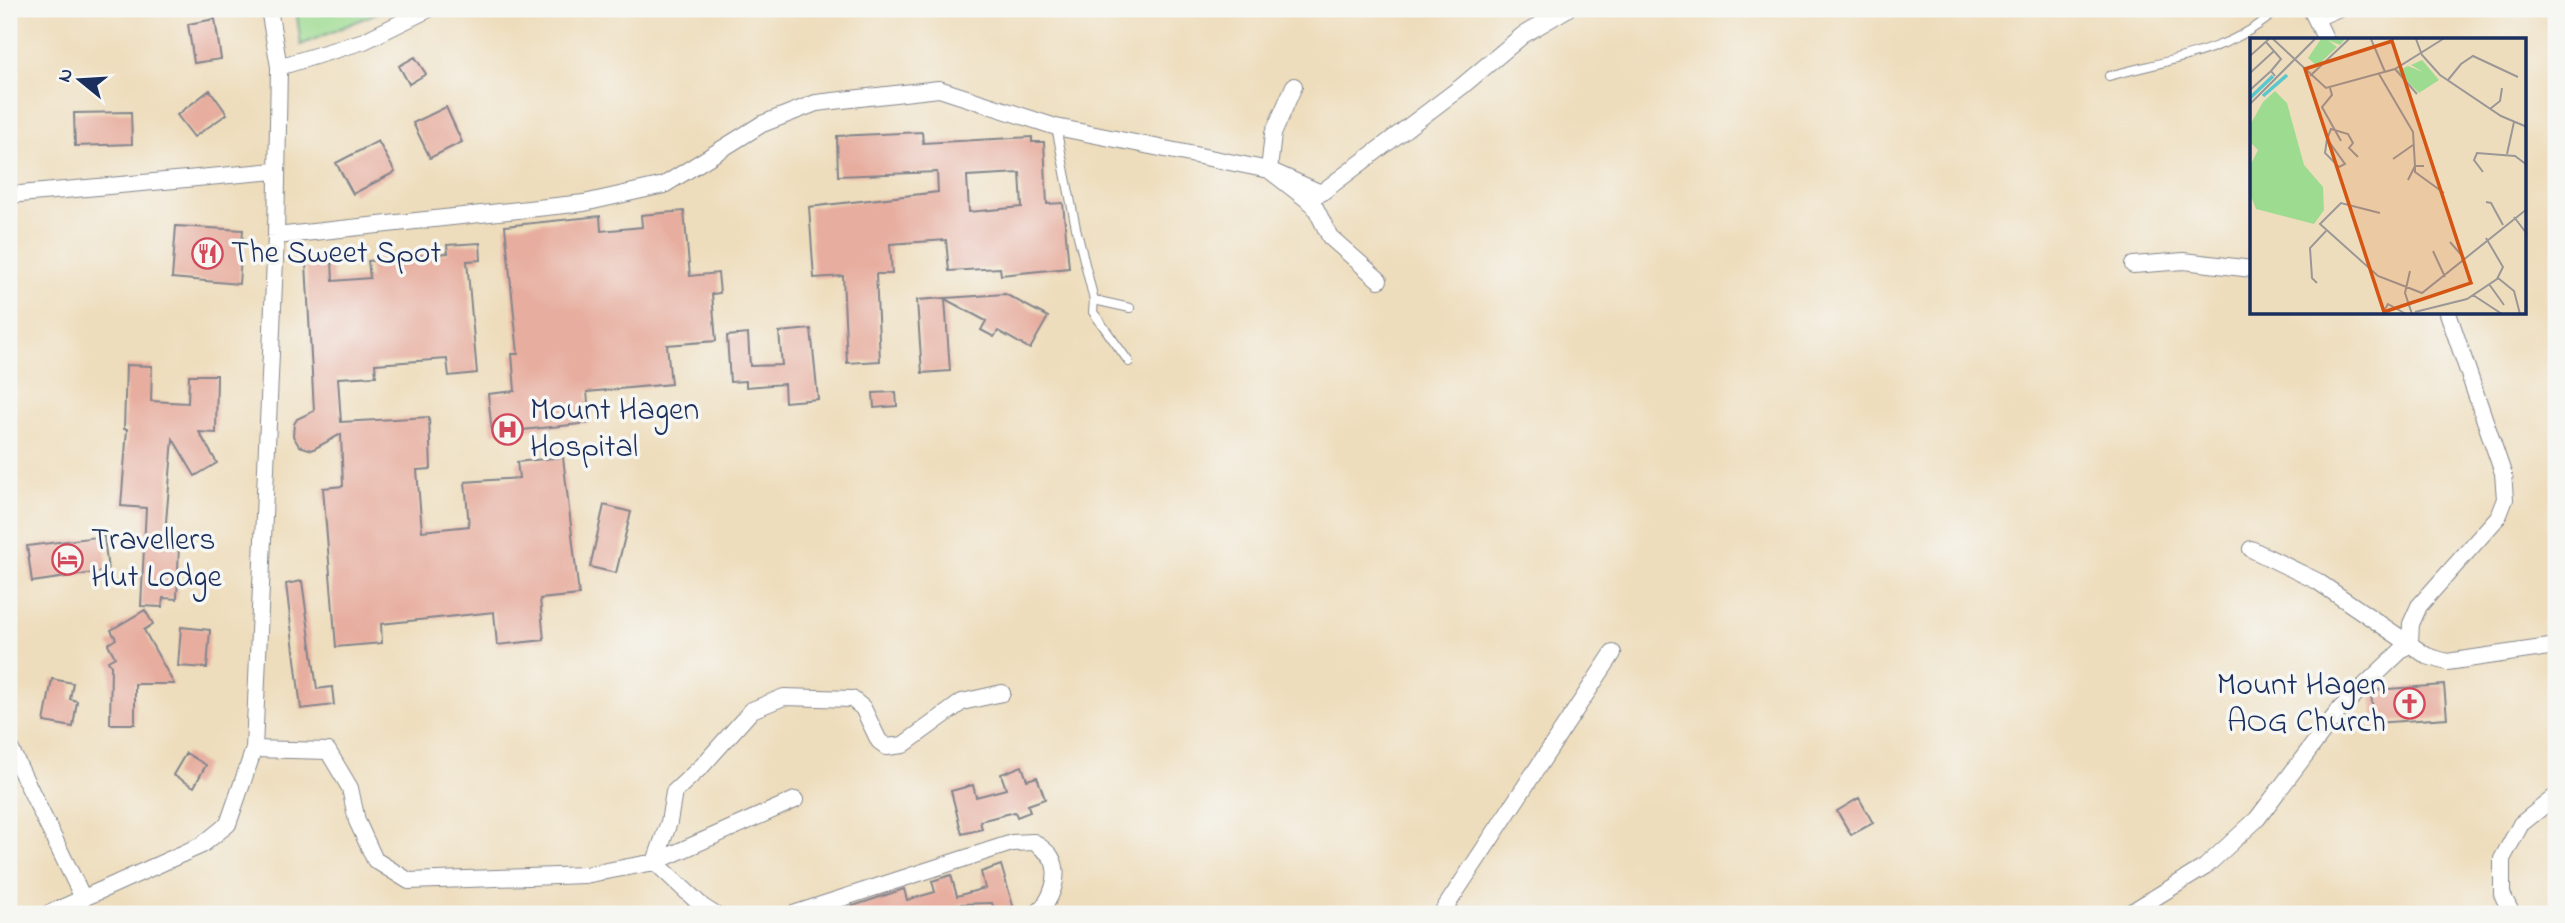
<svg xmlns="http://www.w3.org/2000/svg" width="2565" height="923" font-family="'Indie Flower',sans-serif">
  <rect width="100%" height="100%" fill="#f6f6f2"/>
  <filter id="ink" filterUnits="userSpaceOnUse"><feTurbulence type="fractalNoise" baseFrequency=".0143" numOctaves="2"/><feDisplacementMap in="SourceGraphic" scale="14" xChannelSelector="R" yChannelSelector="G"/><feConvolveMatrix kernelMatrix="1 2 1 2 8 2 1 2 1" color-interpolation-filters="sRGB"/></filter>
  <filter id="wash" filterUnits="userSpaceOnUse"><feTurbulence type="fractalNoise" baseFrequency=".00686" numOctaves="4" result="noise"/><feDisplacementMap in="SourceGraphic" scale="28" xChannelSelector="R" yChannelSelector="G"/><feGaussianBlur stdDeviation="1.57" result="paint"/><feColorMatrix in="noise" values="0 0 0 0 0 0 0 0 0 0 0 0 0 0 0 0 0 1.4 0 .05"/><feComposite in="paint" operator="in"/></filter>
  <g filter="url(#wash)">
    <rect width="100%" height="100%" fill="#eeddbc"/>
    <path fill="#9ddb91" stroke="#5c8578" stroke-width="2" d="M296 9H386L301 45Z"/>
    <g id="blocks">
      <path fill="#e7ad9f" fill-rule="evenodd" d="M215 19 221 59 194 63 188 24Z
        M415 57 426 74 409 84 399 66Z
        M210 90 227 114 194 137 177 115Z
        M446 107 462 142 430 158 413 123Z
        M131 112 132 144 75 146 74 113Z
        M922 132 923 143 1032 137V142H1044L1047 204 1063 203 1069 268 1001 275 1000 268 949 271 946 240 890 244 892 274H876L880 361 847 363 843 276 814 278 809 207 938 192 937 172 838 176 837 136ZM1020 173 1022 207 969 212 967 176Z
        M378 141 395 172 353 194 336 163Z
        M684 211 690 276 718 273 720 293 712 294 716 341 667 345 671 384 587 392 590 423 492 433 488 394 515 391 512 354H518L505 226 600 216 601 231 642 227 641 215Z
        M176 226 243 230 239 284 172 278Z
        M480 243 481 260 467 261 477 373 449 376 447 359 375 364 376 376 338 378 341 422 429 417 431 469 417 470 422 531 469 526 465 482 519 478 517 462 563 457 579 595 540 599 544 640 497 645 494 612 381 624 382 643 336 647 323 488 343 486 341 434 312 450 299 446 293 436 294 424 297 419 314 411 306 263 332 261 333 281 370 278 368 261 448 253 447 245Z
        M1005 294 1048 317 1030 349 998 331 994 337 981 330 986 321 945 299 950 371 922 373 917 300Z
        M811 329 818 399 785 402 784 384 746 387V381L730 382 727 336 748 334 750 366 782 365 779 332Z
        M126 365 152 366 151 401 188 403 189 375H217L216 433 199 432 217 463 195 476 173 439 165 534 166 542 179 543 177 599 163 598 162 607 141 606 146 508 121 506 127 429H124Z
        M896 392 897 406 874 408 873 393Z
        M604 505 631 512 616 573 590 567Z
        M104 536 108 571 32 582 27 546Z
        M302 581 317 689 332 687 334 705 301 709 286 584Z
        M145 610 153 624 144 630 174 684H135V724H110L111 666 108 661 115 657 108 644 116 639 111 630Z
        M181 627 210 630 207 668 178 666Z
        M52 679 73 683 70 699 77 701 73 727 44 722Z
        M2444 685 2447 718 2374 723 2371 693 2375 690Z
        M186 753 206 765 194 787 173 775Z
        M1022 766 1027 780 1037 777 1045 799 1028 805 1030 812 1017 817 1015 812 980 821 982 829 962 834 951 791 973 785 976 797 1006 789 1001 774Z
        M1859 798 1873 823 1851 835 1837 811Z
        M1001 865 1014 909 999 914H996L992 903 959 904 962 914H829L904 889 907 900 935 892 932 881 951 875 957 896 985 888 981 872Z"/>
    </g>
  </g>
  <g filter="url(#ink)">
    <use href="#blocks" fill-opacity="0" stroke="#84868d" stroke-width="2"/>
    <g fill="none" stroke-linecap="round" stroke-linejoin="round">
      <defs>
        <path id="service" d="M2317 22 2347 9
          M2109 76C2165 61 2235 51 2278 9
          M1056 127 1076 228 1094 300 1093 312 1129 362
          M1094 300 1130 308"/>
        <path id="minor" d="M2311 9 2326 40
          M279 67 364 41 429 9
          M1294 86 1273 134 1269 170 1321 193 1461 87 1523 35 1567 9
          M9 195 275 171
          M276 236 584 203 664 185 762 124 816 103 939 89 1056 127 1269 170 1314 205 1330 237 1379 280
          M2133 265 2184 261 2252 269
          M2251 549 2317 581 2427 656 2447 662 2556 646
          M9 746 83 898
          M254 749 328 751 350 788 357 821 375 860 409 881 585 875 655 862 795 800
          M48 914 202 845 228 824 254 749 276 236 279 67 269 9
          M714 914 703 907 655 862 669 822 674 792 703 765 752 710 784 697 852 699 863 708 879 741 887 747 903 745 962 702 1002 693
          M793 914 1012 843 1034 842C1039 846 1048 852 1051 857 1062 875 1051 902 1036 914
          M1441 914 1613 653
          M2128 914 2205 867 2257 819 2340 709 2410 642 2411 624 2419 606 2498 517 2505 499 2503 473 2448 313
          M2512 914 2502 894V859L2521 824 2556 796"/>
      </defs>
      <use href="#service" stroke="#84868d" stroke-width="10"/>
      <use href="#minor" stroke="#84868d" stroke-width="18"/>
      <use href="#service" stroke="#fff" stroke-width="8"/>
      <use href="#minor" stroke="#fff" stroke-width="16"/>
    </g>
  </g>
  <defs>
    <symbol id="restaurant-ring" viewBox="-11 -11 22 22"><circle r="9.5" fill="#f6f6f2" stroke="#d1495b" stroke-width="1.5"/><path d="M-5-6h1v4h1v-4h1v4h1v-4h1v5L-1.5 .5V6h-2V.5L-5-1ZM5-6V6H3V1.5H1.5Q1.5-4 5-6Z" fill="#d1495b"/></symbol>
    <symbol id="hospital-ring" viewBox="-11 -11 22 22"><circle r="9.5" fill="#f6f6f2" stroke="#d1495b" stroke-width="1.5"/><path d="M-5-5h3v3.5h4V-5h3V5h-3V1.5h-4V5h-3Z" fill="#d1495b"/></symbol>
    <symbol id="hotel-ring" viewBox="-11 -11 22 22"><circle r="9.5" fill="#f6f6f2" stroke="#d1495b" stroke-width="1.5"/><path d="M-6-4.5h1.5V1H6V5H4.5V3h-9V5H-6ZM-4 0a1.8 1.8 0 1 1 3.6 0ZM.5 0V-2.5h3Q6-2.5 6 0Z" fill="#d1495b"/></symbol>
    <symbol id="church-ring" viewBox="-11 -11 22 22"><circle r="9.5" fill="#f6f6f2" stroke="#d1495b" stroke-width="1.5"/><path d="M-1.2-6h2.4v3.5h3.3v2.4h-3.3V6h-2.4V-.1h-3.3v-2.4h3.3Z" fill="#d1495b"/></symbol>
  </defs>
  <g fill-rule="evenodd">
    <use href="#restaurant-ring" x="190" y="236" width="35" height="35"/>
    <use href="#hospital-ring" x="490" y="412" width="35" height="35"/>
    <use href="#hotel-ring" x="50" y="542" width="35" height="35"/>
    <use href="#church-ring" x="2392" y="686" width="35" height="35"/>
  </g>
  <g text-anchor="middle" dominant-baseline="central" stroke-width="7" stroke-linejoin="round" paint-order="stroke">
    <g font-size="32" fill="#1b2f5e" stroke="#f6f6f2" text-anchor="start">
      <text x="231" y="254">The Sweet Spot</text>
      <text x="530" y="411">Mount Hagen<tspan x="530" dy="37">Hospital</tspan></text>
      <text x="91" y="541">Travellers<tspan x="91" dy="37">Hut Lodge</tspan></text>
      <text x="2386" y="686" text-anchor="end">Mount Hagen<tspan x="2386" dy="37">AOG Church</tspan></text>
    </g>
  </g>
  <g transform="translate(2250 38)">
    <rect width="276" height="276" fill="#eeddbc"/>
    <path d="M71 1H95L90 7 78 2 87 9 67 28 58 20ZM172 22 189 42 169 55 147 33 158 28 173 34 161 27ZM25 53 37 65 54 127 73 149 74 172 64 186 6 171 0 156V128L8 112 0 104V87L13 64Z" fill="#9ddb91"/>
    <path fill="none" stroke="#5ac7cf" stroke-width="3.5" d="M13 58 37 37M0 60 23 38"/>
    <path fill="none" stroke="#9a9796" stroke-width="2" d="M23 1 76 50 145 31 193 1M121 1 135 34M166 1 172 17 190 37 251 78 277 89M16 4 31 21 21 33M0 18 19 1M145 31 167 56M0 35 24 13M129 36 163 94 165 128 158 142M60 38 99 1M198 42 211 26 223 18 268 39M80 50 82 57 72 69 91 103M0 52 21 33 25 38M0 66 65 1M240 71 250 63 252 50M77 101 75 115 89 129 95 126 77 101 81 91 98 96 103 105 99 110 108 119M257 116 264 84M143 121 163 107M174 128H165V134L194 155M233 134 224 122 227 115 265 118 277 127M236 164 241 165 253 187M130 175 91 165 70 186 128 238 172 255 277 171M264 179 277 196M200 204 214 220M183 213 195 239M160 233 155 255 162 276M248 240 264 253 270 276M67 245 62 240 60 210 76 193M239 246 254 267M223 257 252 276M165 274 217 261 247 241 253 229 236 200M132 276 138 266 156 276"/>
    <path fill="#d45514" fill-opacity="0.15" stroke="#d45514" stroke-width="3.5" d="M142 3 221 245 134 274 55 31Z"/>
    <rect width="276" height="276" fill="none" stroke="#1b2f5e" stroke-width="3.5"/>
  </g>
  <rect width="2565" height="923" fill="none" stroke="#f6f6f2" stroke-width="35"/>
  <g transform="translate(80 80) rotate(288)" stroke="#f6f6f2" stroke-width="5" paint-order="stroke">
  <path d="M0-5L12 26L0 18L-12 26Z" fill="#1b2f5e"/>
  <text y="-10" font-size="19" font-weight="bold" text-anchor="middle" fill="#1b2f5e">N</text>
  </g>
</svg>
